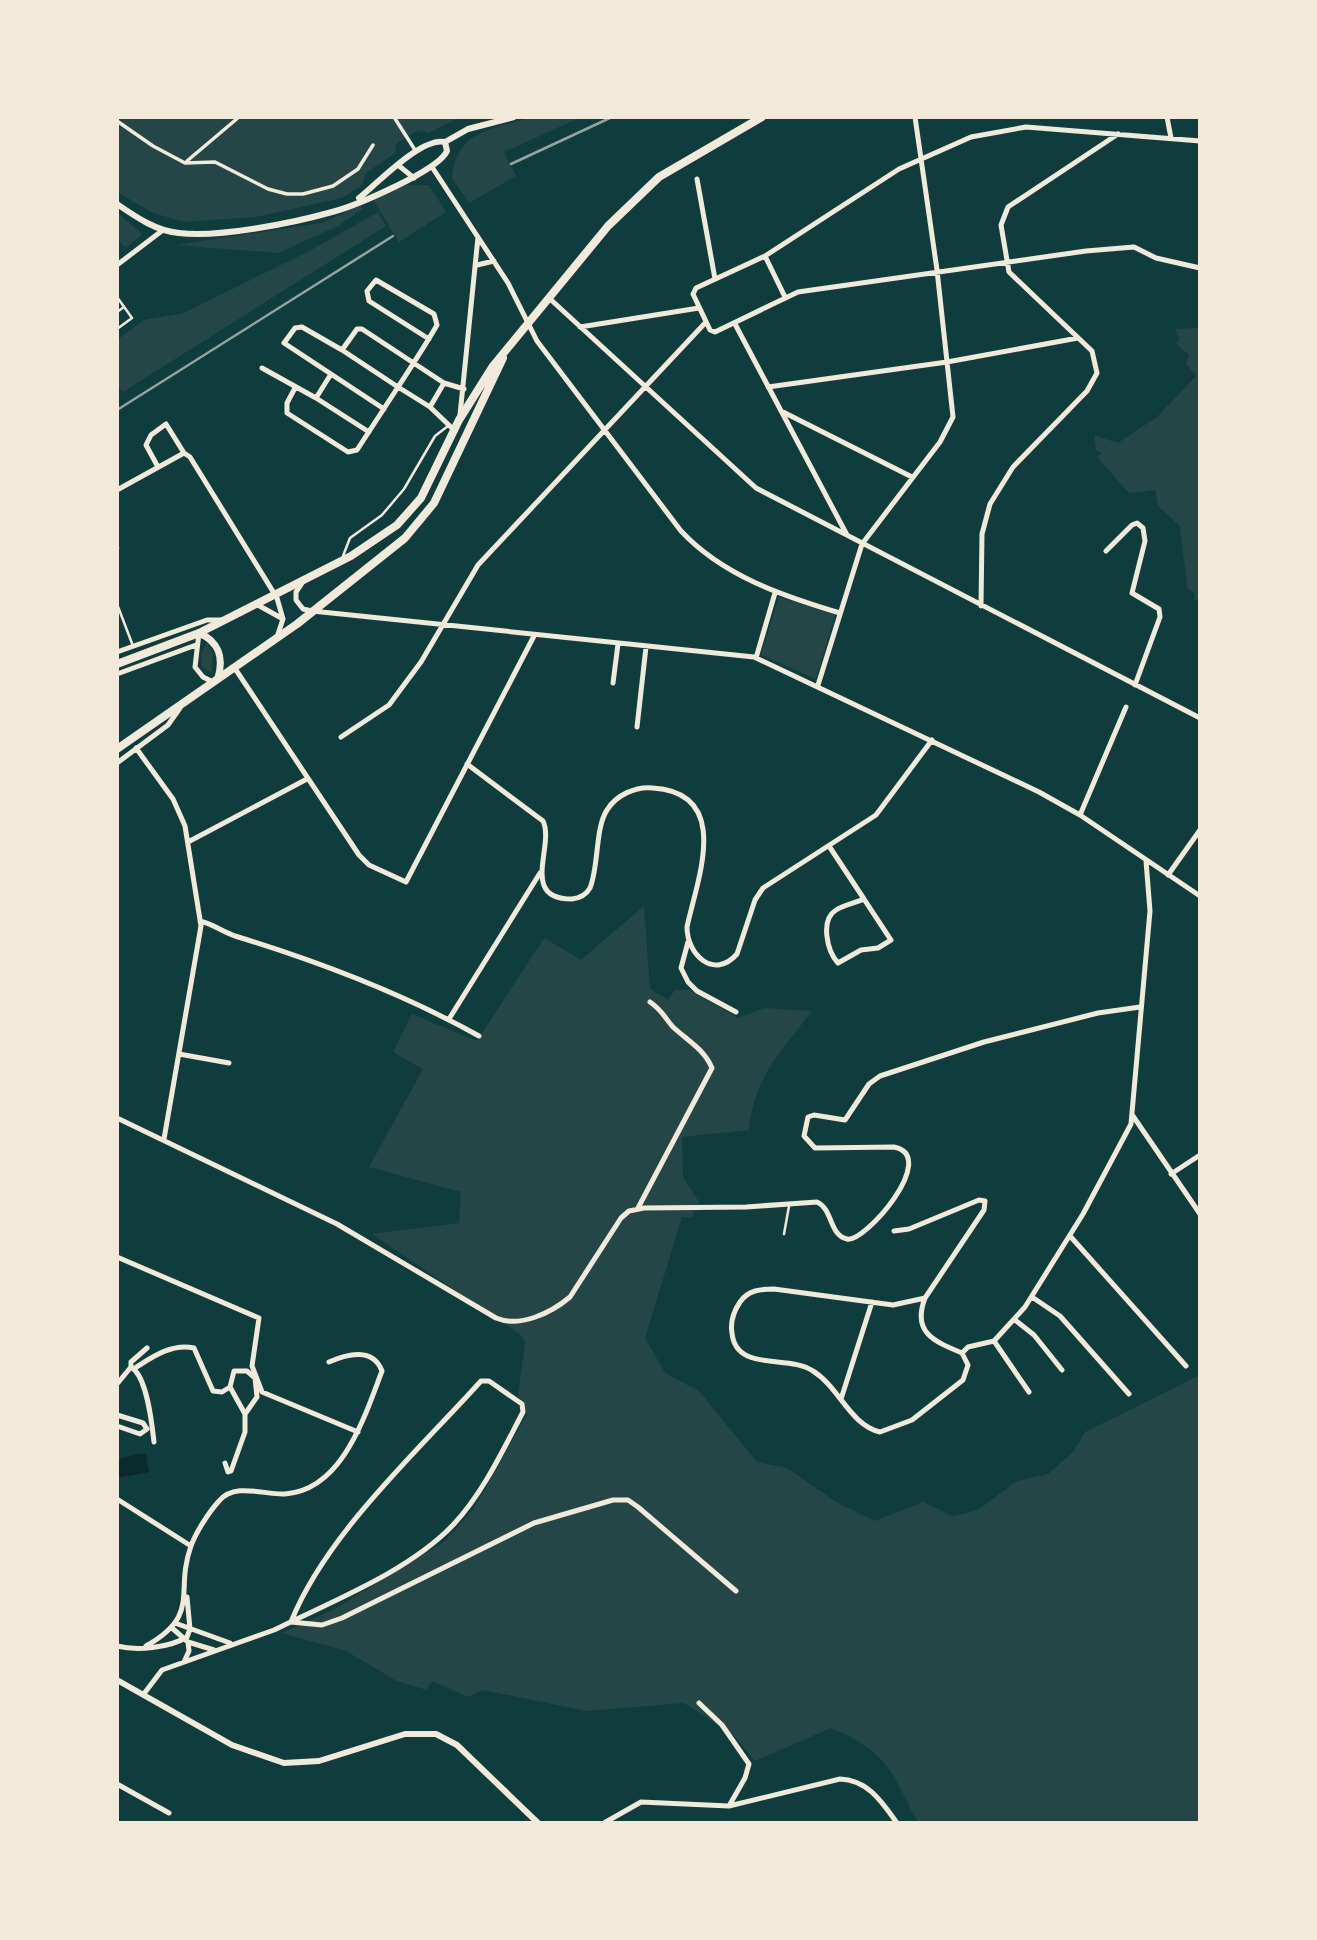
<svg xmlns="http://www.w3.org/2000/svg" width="1317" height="1940" font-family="'Golos Text',sans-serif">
  <rect width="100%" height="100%" fill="#0f3d3e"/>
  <path fill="#244646" d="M117 117H460L429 133 418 130 396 144 395 153 366 173 362 185 342 198 256 217 184 222 153 213 117 192Z
    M531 117H581L504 152 516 176 469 203 452 178C457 129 493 130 531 117Z
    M406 185H429L446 212 399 242 372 198Z
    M360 206 363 209 338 226 278 253 176 245 321 223Z
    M117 212 142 234 126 248 117 239Z
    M378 212 386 226 123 392 117 386V340L144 320 184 313 313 249Z
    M1200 328V598L1194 601 1195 594 1187 587 1180 526 1158 506 1155 490 1129 493 1097 457 1102 453 1096 450 1094 435 1118 443 1157 417 1196 376 1186 364 1189 355 1176 344 1179 338 1175 329Z
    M779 597 835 615 816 679 761 655Z
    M207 643 213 653 212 673 202 667 201 653Z
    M644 906 650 989 668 1000 675 990H689L738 1018 764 1008 812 1011C781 1052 754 1077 749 1130L682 1137 683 1177 699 1202 692 1217H682L645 1338 665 1373 699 1391 757 1462 787 1468 836 1502 875 1521 923 1502 953 1516 978 1510 1017 1481 1048 1474 1073 1452 1085 1432 1200 1375V1823H918C890 1769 889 1753 831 1728L755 1761 733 1735 684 1703 586 1711 483 1690 468 1697 432 1681 427 1690 397 1681 346 1651 282 1633 333 1610 444 1542 475 1507 527 1414 518 1396 525 1342 520 1334 372 1234 459 1223 461 1192 369 1167 423 1069 393 1052 412 1014 477 1041 544 938 581 960Z"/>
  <path fill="#0a2a2b" d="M137 1454H146L149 1472 117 1478V1460Z"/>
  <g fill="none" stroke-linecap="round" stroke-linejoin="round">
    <path stroke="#f1e9da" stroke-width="2.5" d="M117 297 132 318 117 329
      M117 312 124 307
      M117 549 118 548
      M343 556 350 538 382 515 404 489 435 436 448 426
      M117 604 133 646
      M784 1234 789 1206"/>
    <path stroke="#f1e9da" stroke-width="3.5" d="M394 117 415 150
      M117 118 118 117
      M117 121 153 146 185 163 215 162 268 189 287 194H303L333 186 358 169 373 145
      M187 161 239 117"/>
    <path stroke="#f1e9da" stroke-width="5" d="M1167 117 1171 138
      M398 165 414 178
      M432 167 508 283 537 341 681 531C723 576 783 596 840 613
      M697 179 715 279
      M765 256 899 169 971 137 1026 127 1200 141
      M117 265 163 230
      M477 265 494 261
      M785 297 765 256 696 288 693 294 710 330 715 332 798 292 1086 251 1134 247 1156 258 1200 268
      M549 298 756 488 1200 718
      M735 324 847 535
      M580 327 699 308
      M429 339 369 301 367 291 376 280 434 314 437 325C425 346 411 367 398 387L342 350 357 329H362L444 383
      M342 350 302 327 295 328 284 343 384 409
      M262 368 316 398
      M331 374 316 398 369 432
      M768 387 947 362 1078 338
      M295 388 287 403V413L348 452 357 450 398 387 430 407 444 383 464 389
      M430 407 454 430
      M781 411 912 477
      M460 415 478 237
      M184 453 190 457 277 598 283 619 277 637
      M117 490 184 453 166 424 151 435 146 445 158 467
      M1106 551 1132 525 1137 523 1143 528 1145 541 1132 593 1159 609 1160 617 1135 685
      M302 583 296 592V600L303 609 312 611 754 657 1039 792 1080 815 1200 896
      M256 604 283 619
      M981 606 982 534 990 504 1013 467 1087 391 1097 373 1092 351 1009 272 1001 225 1008 207 1118 134
      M199 633 195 667 203 677 213 682
      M117 652 207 620H225
      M756 658 775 593
      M234 667 359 855 369 865 406 882 534 636
      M117 674 196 645
      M613 683 618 644
      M818 685 862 544 940 442 953 417 937 270 915 117
      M637 727 646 647
      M341 737 389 705 421 662 478 565 706 322
      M136 748 173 799 185 826 201 926 164 1139
      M117 763 168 725 180 708
      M467 764 543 821C555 846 519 899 572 899 581 898 586 895 590 888 599 866 595 828 607 810 616 795 636 786 653 788 733 793 697 880 687 927 687 955 714 980 737 954L755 900 763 888 876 815 932 740
      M1080 815 1126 707
      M188 842 307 779
      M829 846 864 899
      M1168 875 1200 830
      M864 899 891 940 878 948 861 950 838 963C827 951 820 920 836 910 844 905 855 903 864 899Z
      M200 921C213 924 223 932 235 936 320 962 402 993 479 1036
      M688 942 681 968 688 982 697 991 736 1012
      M449 1019 540 873
      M179 1054 229 1063
      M1133 1116 1200 1214
      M117 1118 337 1224 496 1318C520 1328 551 1313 570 1297L621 1218 629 1211 644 1208 746 1207 817 1202C833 1209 829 1235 847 1239 865 1243 940 1156 894 1147L815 1148 804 1136 808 1117 814 1115 845 1120 869 1084 880 1076 984 1042 1098 1013 1140 1007
      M1171 1174 1200 1155
      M638 1208 712 1068C704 1049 688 1041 673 1027 664 1017 663 1011 650 1002
      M894 1231 909 1229 979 1200 985 1201 984 1210 925 1298C912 1332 933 1341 962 1353
      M1070 1236 1186 1366
      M117 1257 259 1318 252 1366 262 1392 358 1432
      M1032 1297 1060 1316 1129 1394
      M925 1298 893 1305 774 1289C761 1289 748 1290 740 1302 734 1311 730 1322 732 1333 736 1373 789 1354 813 1371 839 1387 850 1425 880 1432L912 1420 963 1380 968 1365 962 1353
      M1015 1320 1034 1335 1062 1370
      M994 1341 1029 1392
      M962 1353 968 1347 994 1341 1025 1307 1083 1214 1131 1124 1150 911 1146 861
      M131 1367V1362L147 1348
      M135 1368C152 1357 172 1343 194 1348L213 1391 222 1392 230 1387 234 1371H247L255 1378 257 1397 245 1414V1432L231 1471 228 1472 225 1463
      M117 1384 131 1367C147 1376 152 1424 154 1442
      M230 1387 245 1414
      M841 1399 872 1302
      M117 1415 143 1423 147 1429 140 1434 117 1426
      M117 1499 191 1546
      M291 1622 322 1625 342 1618 534 1523 613 1500H628L638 1507 736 1591
      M175 1623 230 1643
      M172 1628 188 1642 214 1650
      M117 1646C137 1651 169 1648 187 1637L190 1629 187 1597
      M146 1646C202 1614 174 1593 191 1546 196 1532 209 1512 219 1501 235 1482 264 1495 285 1494 343 1490 365 1415 382 1371 373 1347 347 1354 329 1362
      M184 1662 189 1651 188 1642
      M143 1695 162 1670 274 1630C332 1601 408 1572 453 1525 483 1493 503 1450 523 1412L522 1404 489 1381H481C418 1451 326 1534 291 1622
      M699 1703 722 1725 749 1764 745 1778 729 1806
      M117 1784 169 1813
      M604 1823 641 1802 729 1806 840 1779C868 1780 882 1802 897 1823"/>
    <path stroke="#f1e9da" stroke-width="6" d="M445 142 468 129 514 117
      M359 198C378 183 421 137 445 142
      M117 204C136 217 156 231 179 233 218 238 293 223 332 212 355 206 438 171 447 151L445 142
      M117 1680 232 1745 284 1763 319 1761 405 1734H436L457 1745 538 1823"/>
    <path stroke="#f1e9da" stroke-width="7" d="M199 633C219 642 224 657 218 678"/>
    <path stroke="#f1e9da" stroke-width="8" d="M117 664 199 633 351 556 397 525 421 498 459 420 493 366 608 226 659 177 762 117
      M117 749 297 624 405 538 434 503 503 358"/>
    <path stroke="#97a49c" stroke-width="2.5" d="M511 164 612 117
      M117 410 393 236"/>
  </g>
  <rect width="1317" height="1940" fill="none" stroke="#f1e9da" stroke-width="238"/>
</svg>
